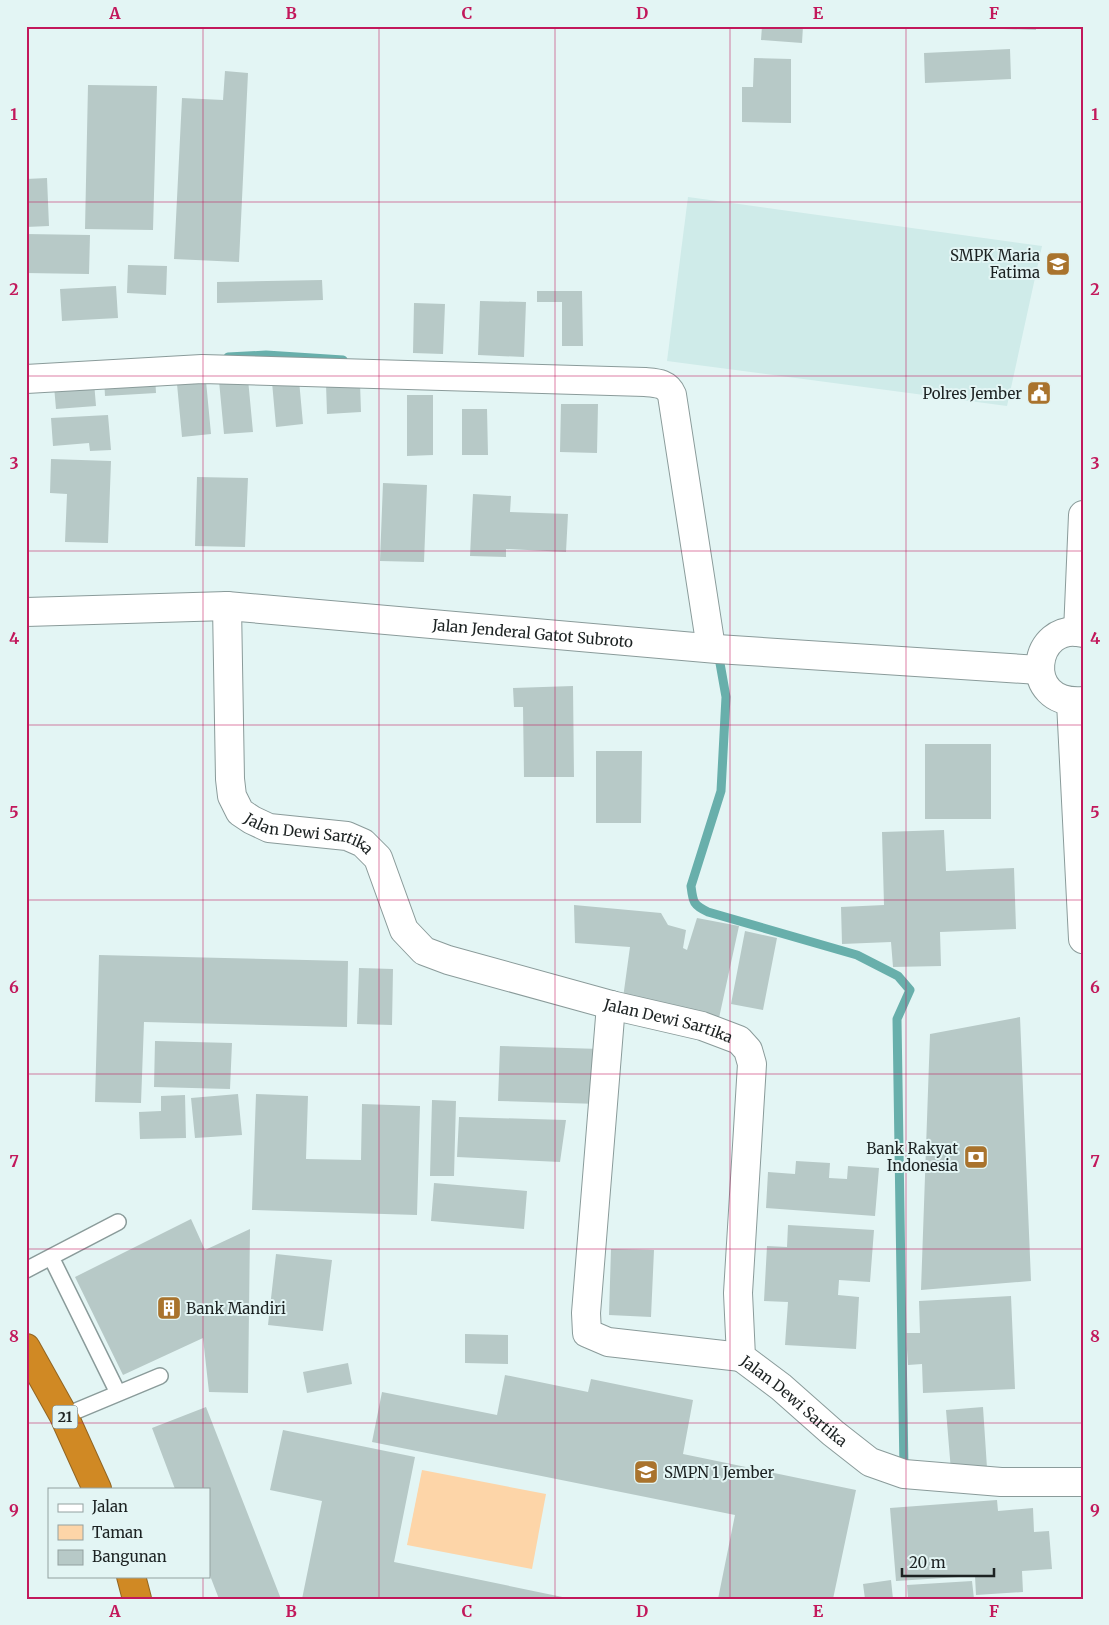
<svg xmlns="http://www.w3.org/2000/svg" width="1109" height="1625" font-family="Merriweather,serif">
  <rect width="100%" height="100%" fill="#e3f5f4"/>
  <path fill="#cfebe9" d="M688 197 1042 246 1007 406 667 361Z"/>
  <path fill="#fdd5a8" d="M422 1470 546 1494 532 1569 407 1545Z"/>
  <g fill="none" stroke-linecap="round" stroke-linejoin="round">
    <path stroke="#68afab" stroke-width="9" d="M228 357 266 355 343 360
      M718 652 726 697 721 791 691 886C693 902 693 905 708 912L857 955 898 976 910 990 897 1019 904 1471"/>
  </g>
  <path fill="#b7c9c7" d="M762 26H803L802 43 761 40Z
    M974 26H1036V30L974 28Z
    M1010 49 1011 79 925 83 924 53Z
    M754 58 791 59V123L742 122V87H753Z
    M225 71 248 73 239 262 174 259 182 98 223 100Z
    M88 85 157 86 153 230 85 229Z
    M47 178 49 226 26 227V179Z
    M26 234 90 235 89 274 26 273Z
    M128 265 167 266 166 295 127 293Z
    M322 280 323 300 217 303V282Z
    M116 286 118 318 62 321 60 289Z
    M537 291H582L583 346H562V302H537Z
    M480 301 526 302 524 357 478 355Z
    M414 303 445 304 443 354 413 353Z
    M155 375 156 393 105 396 104 378Z
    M248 379 253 432 224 434 219 381Z
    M299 380 303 424 276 427 272 382Z
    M206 381 211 434 182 437 177 384Z
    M94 382 96 406 56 409 54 386Z
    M360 383 361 412 327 414 326 384Z
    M407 395H433V455L407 456Z
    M561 404H598L597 453 560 452Z
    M462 409H487L488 455H462Z
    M108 415 111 450 90 451 89 443 53 446 51 418Z
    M51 459 111 461 108 543 65 542 67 494 50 493Z
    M197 477 248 478 245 547 195 546Z
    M383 483 427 485 424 562 380 561Z
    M473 494 511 496 510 512 568 514 566 552 506 549V557L470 556Z
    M573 686 574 777H524L523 707H514L513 688Z
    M925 744H991V819H925Z
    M596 751H642L641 823H596Z
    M944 830 946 871 1014 868 1016 929 940 932 941 966 893 967 891 942 842 944 841 907 884 905 882 832Z
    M574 905 661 913 668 925 686 930 683 948 687 950 697 918 739 926 719 1018 623 998 630 947 575 943Z
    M745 931 777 938 763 1010 731 1004Z
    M99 955 348 961 347 1027 144 1022 141 1103 95 1102Z
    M359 968 393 969 392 1025 357 1024Z
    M1020 1017 1031 1281 921 1290 930 1034Z
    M155 1041 232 1043 230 1089 154 1087Z
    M500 1046 601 1049 599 1104 498 1101Z
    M238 1094 242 1135 195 1138 191 1098Z
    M256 1094 308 1096 306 1159 361 1160 362 1104 420 1106 417 1215 252 1210Z
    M185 1095 186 1138 140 1139 139 1112 161 1111V1096Z
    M432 1100 456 1101 454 1176H430Z
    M459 1117 566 1120 560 1162 457 1157Z
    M796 1161 830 1163 829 1178 847 1179 848 1166 879 1168 875 1216 766 1208 768 1172 795 1174Z
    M434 1183 527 1191 524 1229 431 1221Z
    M191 1219 205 1250 250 1229 248 1393 209 1392 203 1338 123 1375 75 1277Z
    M788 1225 874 1230 870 1282 839 1280 838 1295 859 1297 856 1349 785 1345 788 1302 764 1301 767 1246 787 1247Z
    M611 1249 654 1250 651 1317 609 1315Z
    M276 1254 332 1260 323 1331 268 1325Z
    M1011 1296 1015 1389 923 1393 922 1364 908 1365 906 1333H920L919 1301Z
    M465 1334 508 1335V1364L465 1363Z
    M348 1363 352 1384 307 1393 303 1372Z
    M505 1375 588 1392 591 1379 693 1400 683 1454 856 1490 833 1599H718L735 1515 372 1442 382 1392 497 1415Z
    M206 1407 281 1599H219L209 1573V1489H175L152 1428Z
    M983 1407 987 1468 951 1471 946 1410Z
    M283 1430 415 1457 394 1562 572 1599H302L322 1501 270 1490Z
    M997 1500 998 1511 1033 1508 1034 1532 1049 1531 1052 1569 1022 1571 1023 1592 976 1595 975 1576 896 1581 890 1508Z
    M891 1580 893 1599H865L863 1584Z
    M972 1581 974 1599H908L907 1585Z"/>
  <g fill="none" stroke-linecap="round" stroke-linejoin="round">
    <defs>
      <path id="lane" d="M51 1257 118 1393
        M26 1270 118 1222
        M64 1416 160 1376"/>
      <g id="street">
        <path d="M26 379 202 369 645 382C657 383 667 383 672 395L711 648"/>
        <path id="s1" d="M227 606 230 779 232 796 240 812 252 820 269 828 347 836 363 843 378 858 404 930 424 951 448 960 611 1005 702 1026 739 1040 748 1050 752 1064 738 1293 741 1357 781 1387 833 1433 870 1462 904 1474 1001 1482H1083"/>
        <path id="s2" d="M26 612 227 606 717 649 1039 670"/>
        <path d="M1078 632 1083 515"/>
        <path d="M1083 633C1033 620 1019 706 1083 701"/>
        <path d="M1071 702 1083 939"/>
        <path d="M611 1005 586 1313 587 1333 608 1342 741 1357"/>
      </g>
      <path id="highway" d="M26 1348 64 1416 97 1489
        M131 1576 137 1599"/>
    </defs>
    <use href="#lane" stroke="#8a9b9a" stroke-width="18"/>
    <use href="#street" stroke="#8a9b9a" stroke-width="30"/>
    <use href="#highway" stroke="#916523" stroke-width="30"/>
    <use href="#lane" stroke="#fff" stroke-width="15"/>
    <use href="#street" stroke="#fff" stroke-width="28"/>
    <use href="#highway" stroke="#d08924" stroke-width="28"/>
  </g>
  <path fill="none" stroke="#c2185b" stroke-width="1" stroke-opacity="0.55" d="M203 26V1489M379 26V1599M555 26V1599M730 26V1599M906 26V1599M26 202H1083M26 376H1083M26 551H1083M26 725H1083M26 900H1083M26 1074H1083M26 1249H1083M26 1423H1083M203 1576V1599"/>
  <defs>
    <symbol id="school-square" viewBox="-11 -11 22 22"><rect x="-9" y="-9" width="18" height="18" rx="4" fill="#a9732d" stroke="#e3f5f4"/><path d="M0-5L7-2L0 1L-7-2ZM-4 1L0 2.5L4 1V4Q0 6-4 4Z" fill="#fff"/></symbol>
    <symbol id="civic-square" viewBox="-11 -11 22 22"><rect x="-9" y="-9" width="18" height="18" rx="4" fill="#a9732d" stroke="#e3f5f4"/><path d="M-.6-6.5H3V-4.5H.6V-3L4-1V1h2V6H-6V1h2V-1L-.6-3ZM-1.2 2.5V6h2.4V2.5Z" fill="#fff"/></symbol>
    <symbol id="bank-square" viewBox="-11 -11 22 22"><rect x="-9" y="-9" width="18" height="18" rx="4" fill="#a9732d" stroke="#e3f5f4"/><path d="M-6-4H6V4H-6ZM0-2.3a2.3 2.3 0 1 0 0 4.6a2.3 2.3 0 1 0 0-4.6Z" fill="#fff"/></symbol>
    <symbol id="building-square" viewBox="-11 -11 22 22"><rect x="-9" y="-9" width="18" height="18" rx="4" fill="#a9732d" stroke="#e3f5f4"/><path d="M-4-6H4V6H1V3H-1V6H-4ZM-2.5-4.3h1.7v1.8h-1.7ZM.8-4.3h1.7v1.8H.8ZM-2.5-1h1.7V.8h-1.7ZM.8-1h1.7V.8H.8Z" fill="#fff"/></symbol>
  </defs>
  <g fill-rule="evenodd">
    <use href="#school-square" x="1044" y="250" width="28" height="28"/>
    <use href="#civic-square" x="1025" y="379" width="28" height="28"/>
    <use href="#bank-square" x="962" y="1143" width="28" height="28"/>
    <use href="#building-square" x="155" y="1294" width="28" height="28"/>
    <use href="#school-square" x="632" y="1458" width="28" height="28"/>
  </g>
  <g text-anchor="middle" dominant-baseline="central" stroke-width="4" stroke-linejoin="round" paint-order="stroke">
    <rect fill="#e3f5f4" stroke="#586161" stroke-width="1" x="52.5" y="1405.5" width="25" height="23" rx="4"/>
    <g font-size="14" font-weight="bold" fill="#1c2222">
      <text x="65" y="1417">21</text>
    </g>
    <g font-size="15" fill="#1c2222" stroke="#e3f5f4" text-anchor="end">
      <text x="1040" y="255">SMPK Maria<tspan x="1040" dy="17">Fatima</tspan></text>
      <text x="1022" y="393">Polres Jember</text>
      <text x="958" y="1148">Bank Rakyat<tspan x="958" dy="17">Indonesia</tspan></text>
      <text x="186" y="1308" text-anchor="start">Bank Mandiri</text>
      <text x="664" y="1472" text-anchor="start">SMPN 1 Jember</text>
    </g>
    <g font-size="15" fill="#1c2222" stroke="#e3f5f4">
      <text stroke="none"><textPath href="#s2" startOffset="508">Jalan Jenderal Gatot Subroto</textPath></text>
      <text stroke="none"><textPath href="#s1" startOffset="282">Jalan Dewi Sartika</textPath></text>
      <text stroke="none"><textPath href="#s1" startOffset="718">Jalan Dewi Sartika</textPath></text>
      <text stroke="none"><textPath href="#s1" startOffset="1182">Jalan Dewi Sartika</textPath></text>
    </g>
  </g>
  <rect width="1109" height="1625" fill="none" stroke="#e3f5f4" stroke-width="55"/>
  <rect x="48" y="1488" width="162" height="90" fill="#e3f5f4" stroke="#93a1a0"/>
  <rect x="58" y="1504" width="25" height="8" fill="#ffffff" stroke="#93a1a0"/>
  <text x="92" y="1512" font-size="15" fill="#1c2222">Jalan</text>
  <rect x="58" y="1525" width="25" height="15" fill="#fdd5a8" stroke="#93a1a0"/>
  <text x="92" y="1538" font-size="15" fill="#1c2222">Taman</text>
  <rect x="58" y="1550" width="25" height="15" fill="#b7c9c7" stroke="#93a1a0"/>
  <text x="92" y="1562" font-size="15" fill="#1c2222">Bangunan</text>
  <path d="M902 1568v8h92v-8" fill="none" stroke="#1c2222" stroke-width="2.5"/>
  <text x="909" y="1568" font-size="15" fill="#1c2222" stroke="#e3f5f4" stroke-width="4" paint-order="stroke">20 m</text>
  <rect x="28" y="28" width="1054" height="1570" fill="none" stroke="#c2185b" stroke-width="2"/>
  <g font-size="16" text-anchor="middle" font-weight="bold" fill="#c2185b">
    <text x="115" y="19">A</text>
    <text x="291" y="19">B</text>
    <text x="467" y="19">C</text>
    <text x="642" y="19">D</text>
    <text x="818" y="19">E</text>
    <text x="994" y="19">F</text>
    <text x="14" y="120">1</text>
    <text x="1095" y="120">1</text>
    <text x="14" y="295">2</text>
    <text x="1095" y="295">2</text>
    <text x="14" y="469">3</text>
    <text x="1095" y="469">3</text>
    <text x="14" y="644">4</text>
    <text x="1095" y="644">4</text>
    <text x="14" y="818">5</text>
    <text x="1095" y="818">5</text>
    <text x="14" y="993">6</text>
    <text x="1095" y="993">6</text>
    <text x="14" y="1167">7</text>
    <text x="1095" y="1167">7</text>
    <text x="14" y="1342">8</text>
    <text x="1095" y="1342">8</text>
    <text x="14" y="1516">9</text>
    <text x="1095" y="1516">9</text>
    <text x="115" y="1617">A</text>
    <text x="291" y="1617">B</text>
    <text x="467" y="1617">C</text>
    <text x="642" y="1617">D</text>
    <text x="818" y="1617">E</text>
    <text x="994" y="1617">F</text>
  </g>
</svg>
